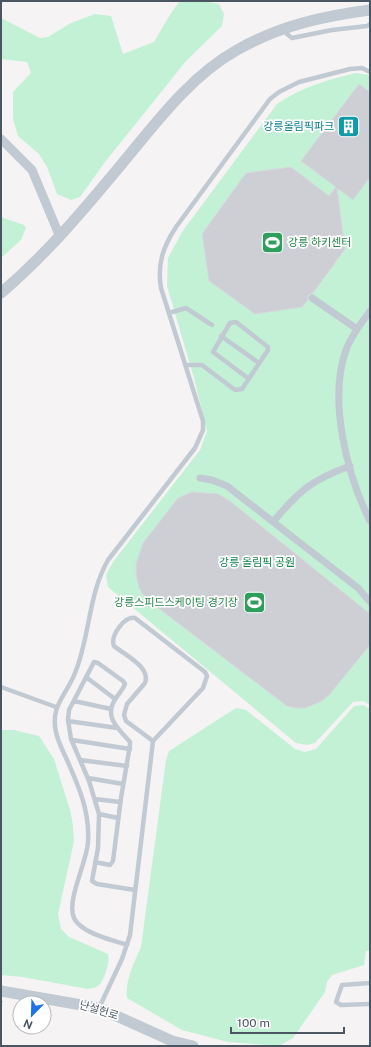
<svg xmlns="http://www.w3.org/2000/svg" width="371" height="1047" font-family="'Public Sans','Noto Sans KR',sans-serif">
  <rect width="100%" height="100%" fill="#f5f3f3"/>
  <path fill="#c3f1d5" d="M180 1H203L219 4 224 14 222 26 186 61 105 162 80 197 71 200 57 194 47 167 39 154 18 136 13 119V92L31 73 27 62 1 59V18L40 38 48 37 71 23 95 14 111 16 123 54 154 42 171 13Z
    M356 73 370 75V705L363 701 353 702 315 743 307 745 296 743 108 587 106 575 113 562 200 450 207 431 194 378 167 286 168 258 182 232 277 104C300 88 329 79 356 73Z
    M1 217 24 225 26 228 21 240 1 258Z
    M363 705 370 709V951H366L364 965 332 975 327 982 325 992 293 1038 279 1046 228 1042 182 1030 127 998C125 980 134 963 141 947L166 760 169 751 236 708 246 710 295 749 305 752 316 749 354 706Z
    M1 730H14L39 736 54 759 70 810 73 825 74 841 58 914 61 929 69 937 108 954C110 961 105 978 100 984 97 988 92 988 88 989L23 977 1 975Z"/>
  <path fill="#cdcfd5" stroke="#d7d9de" d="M359 84 370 92V177L353 200 337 188 345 249 313 293 308 295V300L302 307 255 314 209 281 202 234 246 173 291 167 329 196 336 187 301 161Z
    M192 492 218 494 230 501 369 613 370 645 329 695 322 701 305 708H295L287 706 145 598 139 588 136 574V564L143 543 178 498Z"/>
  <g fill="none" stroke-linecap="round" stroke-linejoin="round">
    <path stroke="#7ad0a6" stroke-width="1.5" stroke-dasharray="3 2" stroke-linecap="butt" d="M1 1007 2 1001"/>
    <path stroke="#c1cad2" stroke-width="4.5" d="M285 28 287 34 292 38 332 30 367 26 370 24
      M169 313 186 308 212 325
      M221 336 259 363
      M185 365H202L235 390 242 389 268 350V347L236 322 230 323 213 352 249 379
      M86 677 115 699
      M1 687 56 707
      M74 701 111 709
      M68 721 117 728
      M72 740 130 749
      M80 760 127 766
      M88 778 123 784
      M95 799 120 802
      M99 814 118 818
      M95 862 110 865 113 861 121 798 130 745V742C118 728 103 717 116 698 119 693 123 690 125 684L123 681 98 663 94 662 69 710 68 720 71 739 89 781 99 814 98 848 92 881 97 884 135 890
      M127 945C112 940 81 933 74 918 66 901 87 862 88 842 90 812 79 787 67 760 63 751 58 742 56 732 50 706 66 696 75 673 90 637 88 595 108 560L195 448 203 430V421L161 288C157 264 163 247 176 227L270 99 279 92 299 82 350 69 362 68 370 72
      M370 983 342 985 336 1002 341 1005 370 1004
      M99 1008 122 959 130 935 153 741 203 688 207 676 205 672 135 618C124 616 110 636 114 646 125 655 151 667 145 683L127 704 124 715 126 721 153 741"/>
    <path stroke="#c1cad2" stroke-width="7" d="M312 298 357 329
      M370 311C361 323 351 336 346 350 328 400 347 475 370 521
      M200 478 212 480 227 486 358 588 370 602
      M273 522C299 491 311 480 350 466"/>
    <path stroke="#c1cad2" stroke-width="9" d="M1 139 32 170 60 237"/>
    <path stroke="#c1cad2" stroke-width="11" d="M1 293C48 253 86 207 125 160 158 120 192 75 237 50 279 26 323 16 370 10
      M1 991 99 1008 172 1041 193 1046"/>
  </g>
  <defs>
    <symbol id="building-square" viewBox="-11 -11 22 22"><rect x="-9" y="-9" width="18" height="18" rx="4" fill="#0f9aa8" stroke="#fff"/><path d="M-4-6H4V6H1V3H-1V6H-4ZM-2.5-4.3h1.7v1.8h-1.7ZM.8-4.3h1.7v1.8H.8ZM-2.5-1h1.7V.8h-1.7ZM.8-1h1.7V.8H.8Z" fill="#fff"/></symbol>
    <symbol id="stadium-square" viewBox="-11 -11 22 22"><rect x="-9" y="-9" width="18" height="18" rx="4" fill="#2e9e5b" stroke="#fff"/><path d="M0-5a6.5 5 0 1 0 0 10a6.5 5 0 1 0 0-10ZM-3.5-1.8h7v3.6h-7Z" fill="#fff"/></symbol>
  </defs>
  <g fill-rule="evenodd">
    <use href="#building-square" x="336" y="114" width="25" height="25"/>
    <use href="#stadium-square" x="260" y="230" width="25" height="25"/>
    <use href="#stadium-square" x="242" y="590" width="25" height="25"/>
  </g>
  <g text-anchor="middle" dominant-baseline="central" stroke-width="3.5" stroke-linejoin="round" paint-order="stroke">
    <g font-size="11" fill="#0d838f" stroke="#fff" text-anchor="end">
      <text x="334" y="126">강릉올림픽파크</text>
    </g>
    <g font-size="11" fill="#27864d" stroke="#fff" text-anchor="start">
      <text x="288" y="242">강릉 하키센터</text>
      <text x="238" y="602" text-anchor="end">강릉스피드스케이팅 경기장</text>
    </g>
    <g font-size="11" fill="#17864f" stroke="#fff">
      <text x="257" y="562">강릉 올림픽 공원</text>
    </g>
    <g font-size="11" fill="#4a5661" stroke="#fff">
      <text transform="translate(99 1010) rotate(17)">난설헌로</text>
    </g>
  </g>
  <rect width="371" height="1047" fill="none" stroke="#4a5661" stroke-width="4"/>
  <g transform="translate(32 1015) rotate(203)"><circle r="19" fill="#ffffff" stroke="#b7bbc0"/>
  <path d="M0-3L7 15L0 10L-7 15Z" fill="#1a73e8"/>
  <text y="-6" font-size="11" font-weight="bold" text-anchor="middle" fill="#4a5661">N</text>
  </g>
  <path d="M231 1027v6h113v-6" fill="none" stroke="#4a5661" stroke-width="2"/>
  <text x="237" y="1027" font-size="12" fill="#4a5661" stroke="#ffffff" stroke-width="3" paint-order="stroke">100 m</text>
</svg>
